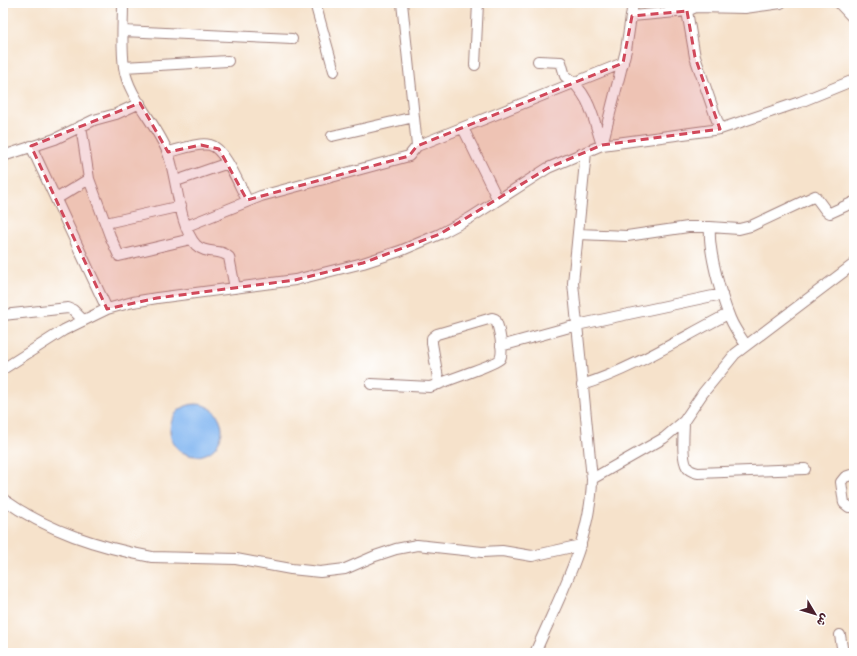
<svg xmlns="http://www.w3.org/2000/svg" width="857" height="656" font-family="'Architects Daughter','Playpen Sans Arabic',sans-serif">
  <rect width="100%" height="100%" fill="#fff"/>
  <filter id="ink" filterUnits="userSpaceOnUse"><feTurbulence type="fractalNoise" baseFrequency=".025" numOctaves="2"/><feDisplacementMap in="SourceGraphic" scale="8" xChannelSelector="R" yChannelSelector="G"/><feConvolveMatrix kernelMatrix="1 2 1 2 8 2 1 2 1" color-interpolation-filters="sRGB"/></filter>
  <filter id="wash" filterUnits="userSpaceOnUse"><feTurbulence type="fractalNoise" baseFrequency=".012" numOctaves="4" result="noise"/><feDisplacementMap in="SourceGraphic" scale="16" xChannelSelector="R" yChannelSelector="G"/><feGaussianBlur stdDeviation="0.9" result="paint"/><feColorMatrix in="noise" values="0 0 0 0 0 0 0 0 0 0 0 0 0 0 0 0 0 1.4 0 .05"/><feComposite in="paint" operator="in"/></filter>
  <g filter="url(#wash)">
    <rect width="100%" height="100%" fill="#f6e2cb"/>
    <path fill="#84b7f1" stroke="#676b8e" d="M170 430a26 26 0 1 1 52 0a26 26 0 1 1-52 0Z"/>
  </g>
  <g filter="url(#ink)">
    <g fill="none" stroke-linecap="round" stroke-linejoin="round">
      <defs>
        <path id="minor" d="M123 3C123 23 121 47 124 67 128 97 157 124 168 153 177 177 179 227 196 245 206 255 221 248 229 257L235 288
          M315 3 334 71
          M402 3 417 146 623 63
          M839 3 854 19
          M632 16 687 11
          M123 31 292 39
          M538 61 561 62 565 76C590 93 593 118 602 145
          M475 65 478 3
          M124 67 228 61
          M81 126 89 179 110 236 119 256 191 239
          M463 128 498 200
          M720 129 695 57 687 11 696 7 745 8 781 3
          M332 136 414 117
          M602 145 626 50 633 3
          M31 146 107 309
          M168 152C180 150 198 142 210 145 225 148 240 187 247 200
          M586 152 573 283 592 479
          M3 156 55 139 94 120 116 114 140 103
          M176 181 228 163
          M56 199 89 179
          M106 223 181 206
          M187 226 261 196 409 156 417 146
          M578 234 627 236 688 227H710
          M3 315 68 308 73 310 83 320
          M746 345C740 336 734 328 730 318 721 296 708 251 710 227L739 229 751 226 815 196 826 211 830 213 854 202
          M501 346 577 325 722 294
          M3 369 64 330 107 309 133 302 157 298 295 280 363 263 400 251 440 234 470 218 548 168 602 145 720 129 800 102 854 80
          M371 384 430 387C438 384 498 363 500 359 504 352 499 326 495 319L492 318 437 334 432 338V343L439 384
          M582 385C633 369 681 338 728 314
          M684 421C684 432 681 458 687 467 689 471 694 472 698 473L805 469
          M854 474 845 477 841 482 844 503 849 507H854
          M3 499C47 531 99 547 152 557L236 559 291 569 320 572 345 569 375 556 396 549 417 545 482 552 502 551 532 556 581 545
          M840 635 843 653
          M535 653C559 597 591 541 592 479L664 438 684 421 703 393 735 354 854 264"/>
      </defs>
      <use href="#minor" stroke="#a0807b" stroke-width="12"/>
      <use href="#minor" stroke="#fff" stroke-width="10"/>
    </g>
  </g>
  <path fill="#d1495b" fill-opacity="0.2" stroke="#d1495b" stroke-width="3" stroke-dasharray="8 5" stroke-linejoin="round" d="M687 11 695 57 720 129 602 145 548 168 440 234 363 263 295 280 157 298 107 309 31 146 140 103 168 152 201 145 219 149 247 200 409 156 417 146 623 63 632 16Z"/>
  <rect width="857" height="656" fill="none" stroke="#fff" stroke-width="16"/>
  <g transform="translate(815 614) rotate(128)" stroke="#ffffff" stroke-width="3" paint-order="stroke">
  <path d="M0-3L7 15L0 10L-7 15Z" fill="#4a1f2b"/>
  <text y="-6" font-size="11" font-weight="bold" text-anchor="middle" fill="#4a1f2b">ش</text>
  </g>
</svg>
